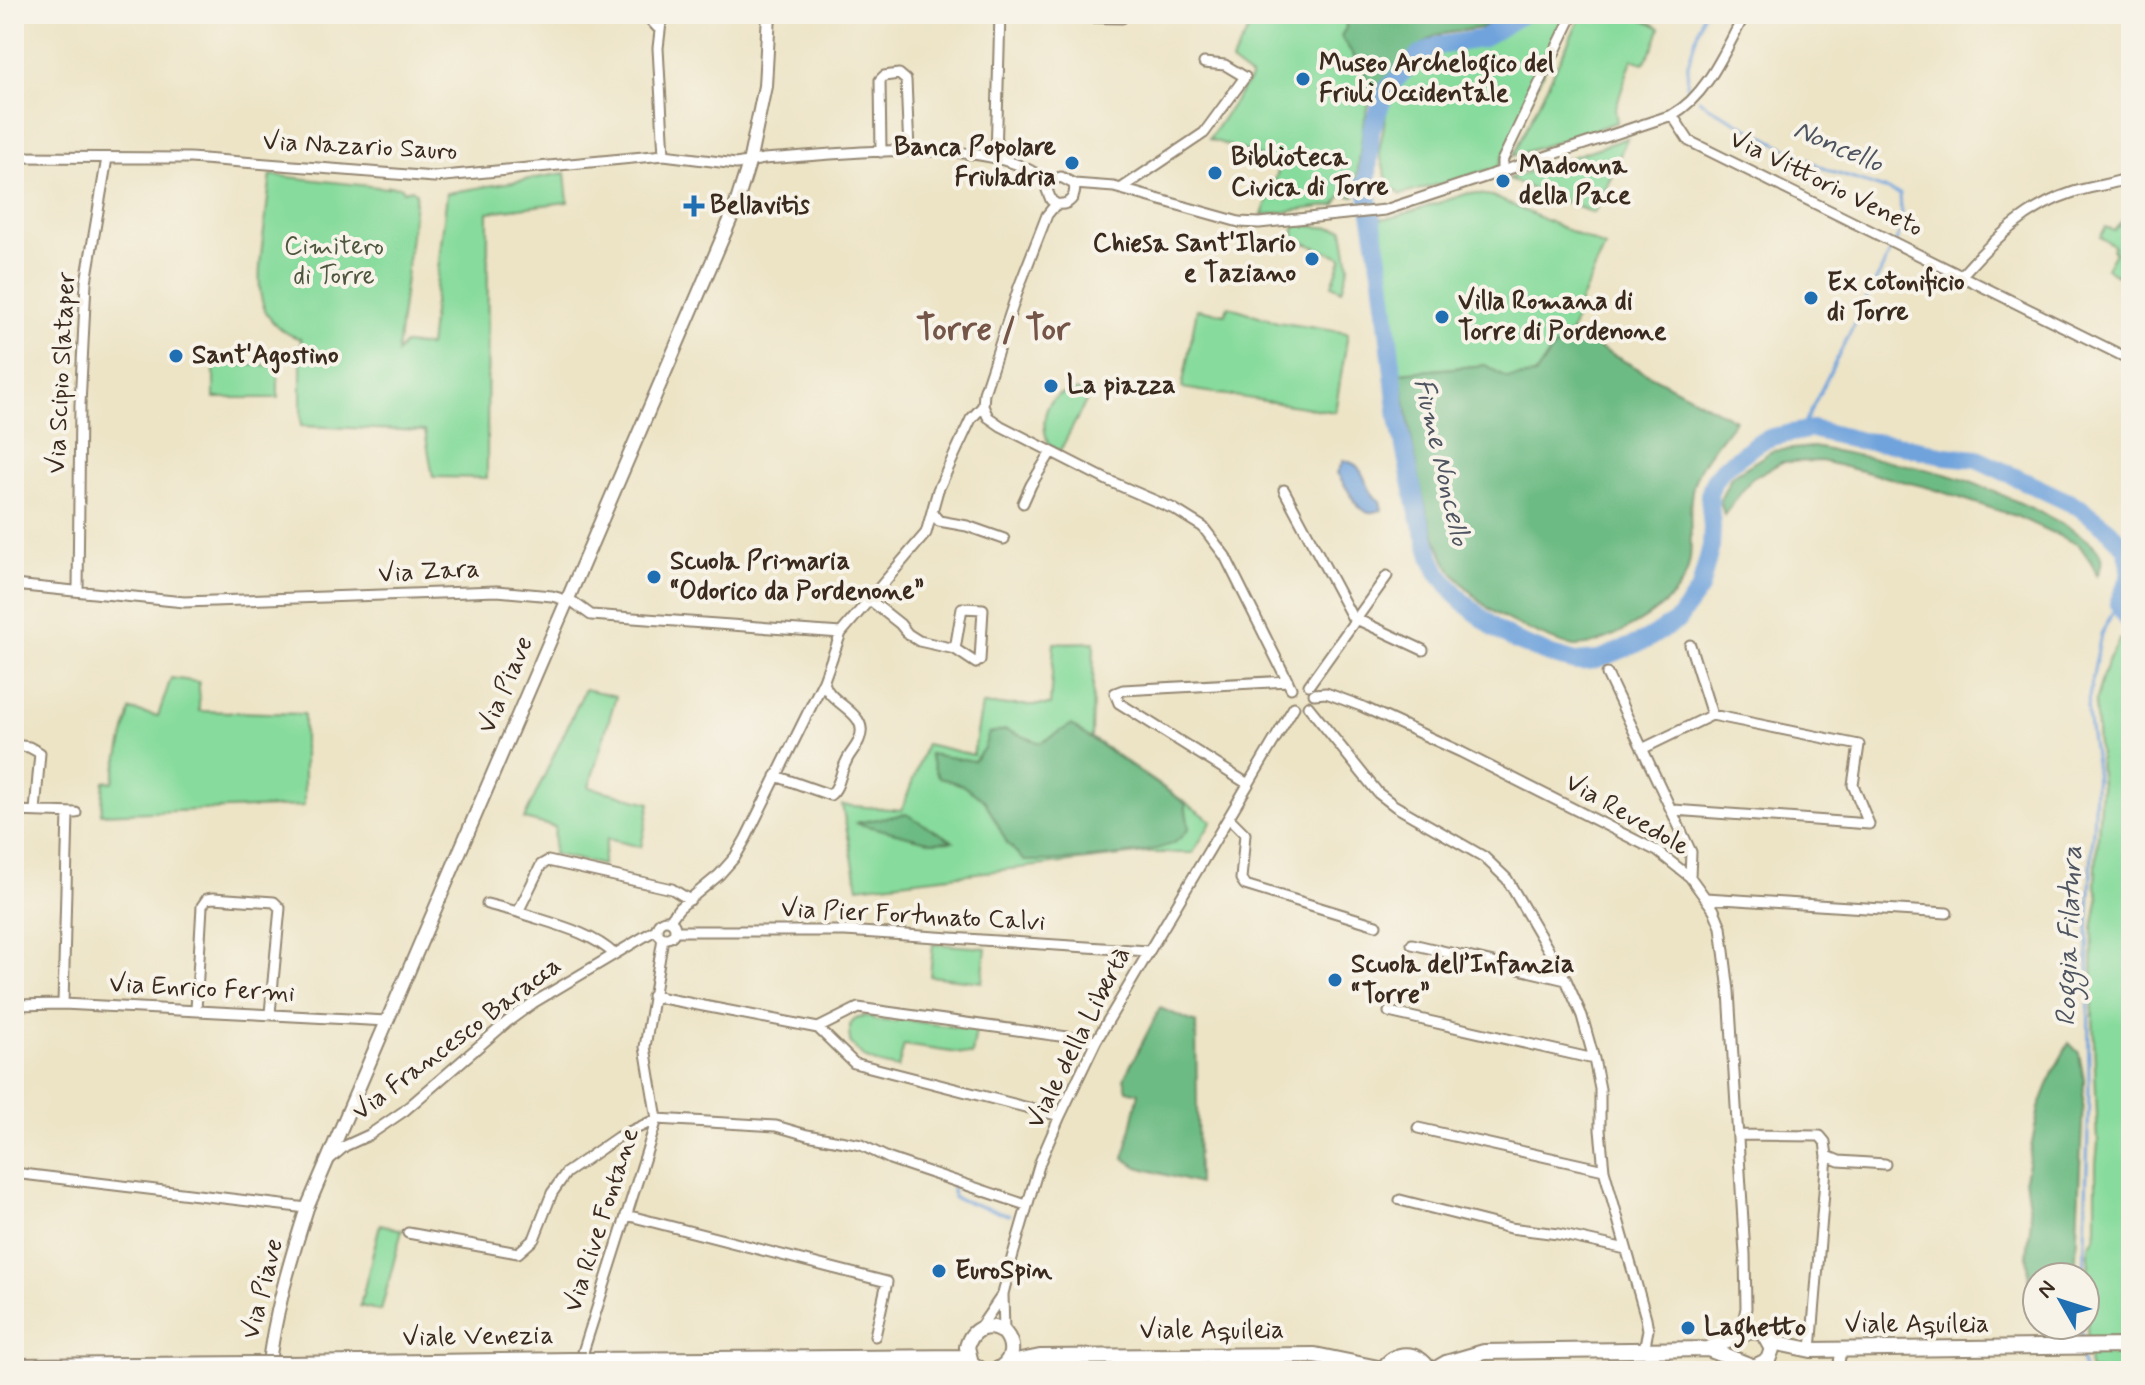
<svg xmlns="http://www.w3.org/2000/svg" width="2145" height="1385" font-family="Mynerve,sans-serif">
  <rect width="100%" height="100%" fill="#f7f3e8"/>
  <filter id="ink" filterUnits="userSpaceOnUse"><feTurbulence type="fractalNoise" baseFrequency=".0125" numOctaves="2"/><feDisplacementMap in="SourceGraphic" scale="16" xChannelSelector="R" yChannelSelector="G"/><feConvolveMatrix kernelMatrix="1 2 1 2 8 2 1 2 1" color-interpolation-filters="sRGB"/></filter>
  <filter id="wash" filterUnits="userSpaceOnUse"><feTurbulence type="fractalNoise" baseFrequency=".006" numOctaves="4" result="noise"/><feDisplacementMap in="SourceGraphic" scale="32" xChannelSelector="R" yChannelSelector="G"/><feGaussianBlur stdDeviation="1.8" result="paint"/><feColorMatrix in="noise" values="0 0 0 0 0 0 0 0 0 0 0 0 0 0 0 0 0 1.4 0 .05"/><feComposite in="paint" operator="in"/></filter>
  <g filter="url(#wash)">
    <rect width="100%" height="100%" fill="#ede4c6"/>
    <path fill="#87db9c" stroke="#61825d" stroke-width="2" d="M1249 14H1345L1346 28 1341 36 1364 72 1370 101 1363 125 1355 196 1342 195 1335 205 1262 215 1281 163 1209 139 1251 77 1231 62 1254 21 1248 18Z
      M1535 14H1571L1498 167 1401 195 1395 189 1385 191 1387 179 1379 152 1387 108 1400 85 1414 67 1430 55 1481 46 1500 37Z
      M1582 14C1610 14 1636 12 1660 28L1654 46 1644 63 1632 59 1615 110 1617 122 1513 156Z
      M1627 138 1599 205 1593 213 1507 179Z
      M565 173 568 202 488 212 487 478 433 477 425 431 301 426V339C251 324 258 280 263 238 266 217 268 196 271 175L387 188 388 186 402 187 403 191 412 189 416 193 397 353 404 344 429 346 447 193Z
      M1469 193 1492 196 1605 247 1581 300 1570 336 1552 350 1535 375 1507 378 1485 365 1400 373 1377 219 1395 217Z
      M2131 210V261L2121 256 2120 258 2125 262 2117 275 2106 268 2115 252 2112 249 2114 246 2100 237 2106 227 2114 231Z
      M1299 225 1343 229 1349 266 1342 290 1332 285 1342 257 1294 239V227Z
      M1228 306 1277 322 1348 333 1335 412 1182 388 1197 309 1225 314Z
      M214 365H278V398H214Z
      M1092 390 1060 451 1049 445C1041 426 1042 401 1064 393 1072 390 1083 391 1092 390Z
      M2120 639 2127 643 2131 655V1371H2090L2087 1329 2089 1245 2095 1237 2096 1227V1164L2098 1143 2092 991 2093 928 2099 896 2095 884 2101 787 2095 702 2107 662Z
      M1094 642 1092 738 1212 821 1193 853H1147L858 887 842 805 902 810 926 744 973 755 982 705H1050L1054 643Z
      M171 678 199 682V711L304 714V806L101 814 104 781 113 782 130 710 158 716Z
      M585 689 616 696 589 787 650 803 641 847 607 839 602 865 553 854 555 827 524 819Z
      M933 944 986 948 982 982 930 976Z
      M864 1016 873 1017V1020L896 1022 897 1019 976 1030 972 1055 904 1045 898 1068C876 1063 866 1064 850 1042V1025L856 1018Z
      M380 1224 402 1230 381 1311 360 1306Z"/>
    <path fill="#6dbb84" stroke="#547251" stroke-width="2" d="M1345 14H1507L1480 28 1436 35 1413 51 1387 78 1370 101 1364 72 1341 36 1346 28Z
      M1571 333 1735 420C1720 440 1700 461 1693 486 1684 521 1702 562 1676 592 1658 614 1604 646 1576 646 1560 646 1500 618 1487 607 1476 598 1452 574 1446 562 1418 507 1412 433 1400 373L1485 365 1507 378 1535 375 1552 350Z
      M1813 447C1859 456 1907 463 1952 476 1981 484 2085 528 2099 552 2104 560 2101 568 2097 575L2091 562 2079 545 2018 517 1930 488 1821 461 1782 462 1752 478 1724 515 1720 500 1731 477 1772 451Z
      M1071 725 1185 803 1189 829C1185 833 1180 839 1175 842 1150 857 1056 861 1024 861L1007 843 985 801 962 785 938 777 929 754 974 761 984 748 989 733 1006 730 1041 743Z
      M906 814 953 841 932 842 855 823Z
      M1160 1008 1196 1023 1198 1184 1138 1167 1124 1158 1139 1093 1127 1090 1124 1078Z
      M2069 1043 2079 1053 2084 1080 2075 1277H2037V1319L2032 1304 2027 1256 2031 1219 2025 1178 2039 1108 2053 1072Z"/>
    <path fill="#70a3dc" stroke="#56667d" stroke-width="2" d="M1343 461C1367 461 1363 491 1380 501L1382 510 1368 513 1358 506 1337 473Z"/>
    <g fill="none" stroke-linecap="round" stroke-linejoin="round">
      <path stroke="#70a3dc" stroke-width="3" d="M1693 93 1687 88 1688 64 1703 14
        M1699 99 1707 106 1829 171 1900 194 1902 229 1801 430
        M1336 182 1367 179
        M951 1185 954 1198 1009 1215
        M2084 1277 2089 1090 2088 930 2096 770 2087 707 2101 634 2118 603
        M2081 1341 2082 1325
        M2081 1353 2084 1371
        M1182 1361 1191 1371"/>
      <path stroke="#70a3dc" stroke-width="18" d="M1523 14 1481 39 1437 46 1419 55 1387 89 1371 130 1367 188 1382 277 1398 418 1417 509 1432 559 1439 574 1462 601 1498 631 1518 642 1551 655 1576 662 1597 660 1646 640 1677 621 1700 589 1711 546 1712 527 1709 495 1714 480 1723 469 1756 444 1772 437 1812 429 1861 441 1897 444 1945 456 1977 459 2079 507 2109 530 2126 548 2130 565 2129 579 2118 603 2131 627"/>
    </g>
  </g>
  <g filter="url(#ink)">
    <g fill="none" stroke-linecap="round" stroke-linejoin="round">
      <defs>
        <path id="street" d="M645 14 658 28
          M662 14 658 48 664 155
          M926 14 1122 18
          M1672 115 1689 141 2131 360
          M881 152 880 80 884 76 899 74 906 80 909 151
          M14 157 190 158 434 177 664 155 736 164 764 159C835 155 998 132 1049 184
          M996 157 1000 14
          M1502 172V161L1573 14
          M1122 188 1204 133 1245 77 1225 65 1204 63
          M1056 204 1051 200 1047 190 1052 180 1061 177 1074 184 1114 187 1239 222 1259 223 1385 210 1672 115C1708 95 1726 48 1745 14
          M1056 204C1069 206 1077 197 1074 184
          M1962 275C1991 242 2027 207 2071 193 2091 186 2112 185 2131 177
          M983 406 988 417 1001 426 1107 480 1174 509 1203 527 1225 556 1291 688
          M1284 490 1352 617 1423 650
          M1023 503 1031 485 1051 452
          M933 514 939 521 967 526 1004 539
          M14 585 184 602 497 591 552 596 573 602 591 615 841 633
          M78 591 80 405 86 282 107 158
          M871 601 900 624 908 634 919 641 955 649 976 663 980 660 983 609 962 608 955 649
          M1690 645 1712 715
          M1607 674 1691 852 1690 877
          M1309 685 1387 576
          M1314 694 1326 693 1361 706 1461 752 1657 851 1690 877 1714 910 1721 927 1729 991 1745 1254 1746 1308 1740 1337
          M1308 706 1378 793 1395 806 1484 857 1507 879 1566 980 1582 1016 1594 1059 1600 1089V1130L1604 1170 1646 1318 1648 1330 1644 1350
          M14 745 29 747 40 753 35 811
          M1642 749 1712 715 1859 745 1853 785 1869 824 1673 810
          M776 776 830 795C840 788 840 772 846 762 849 754 856 748 859 740 872 712 825 704 824 680
          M1248 784 1119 703 1115 693 1123 690 1288 681
          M14 811 76 813
          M1229 818 1245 834 1241 879 1245 885 1376 925
          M1706 898 1947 913
          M487 904 518 912 541 865 548 861 672 889 690 900
          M518 912C549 923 590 931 614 954
          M657 929a9 9 0 1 1 18 0a9 9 0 1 1-18 0Z
          M670 920 679 908 719 875 735 857 746 838 824 680 841 633 926 533 938 490 971 419 983 406 984 393 1019 287 1047 215 1056 204
          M676 931H845L1148 951
          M1412 944 1566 980
          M652 996 818 1028 854 1063 1060 1116
          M63 1004 68 813
          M14 1005 63 1004 387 1021
          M196 1010 202 906 207 899 213 898 274 902 280 908 270 1013
          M1389 1012 1594 1059
          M818 1028 858 1008 1096 1041
          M1418 1128 1604 1170
          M1738 1135 1820 1136 1825 1142 1827 1156 1839 1161 1885 1164
          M331 1158 345 1146 369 1135 404 1111 507 1022 533 1003 657 929
          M14 1173 307 1208
          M1400 1200 1510 1228 1558 1234 1626 1249
          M626 1215 887 1282 875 1336
          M408 1233 518 1253 534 1239 552 1193 566 1173 618 1137 657 1119 776 1126 807 1135 861 1145 890 1159 1026 1205
          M979 1329 1003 1294
          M1004 1332 1003 1294 1012 1258 1040 1162 1060 1116 1096 1041 1294 707
          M1811 1350 1827 1156
          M577 1371 657 1119 645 1047 663 938
          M1838 1371 1841 1349"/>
        <path id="secondary" d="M268 1371C274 1315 290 1261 307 1208L734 211 749 163 765 86 769 14"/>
        <path id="primary" d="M1767 1338 1777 1343 1811 1350 2131 1346
          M586 1360 968 1357
          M287 1364 571 1360
          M1007 1364 1040 1357 1315 1355 1383 1369
          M14 1366 255 1364
          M983 1371 971 1363 967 1347C972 1328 987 1322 1004 1332 1016 1346 1013 1363 995 1371
          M1382 1371C1394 1350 1418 1350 1430 1371
          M1432 1371 1446 1363 1484 1352 1708 1349 1751 1331 1763 1333 1772 1349 1768 1360 1754 1367 1708 1349"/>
      </defs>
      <use href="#street" stroke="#948772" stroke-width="13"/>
      <use href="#secondary" stroke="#948772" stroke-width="16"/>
      <use href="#primary" stroke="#948772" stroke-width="18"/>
      <use href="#street" stroke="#fff" stroke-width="9"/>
      <use href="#secondary" stroke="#fff" stroke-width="12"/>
      <use href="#primary" stroke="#fff" stroke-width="14"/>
      <defs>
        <path id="primary-bridge" d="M571 1360H586
          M255 1364H287"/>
      </defs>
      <use href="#primary-bridge" stroke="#948772" stroke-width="18" stroke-linecap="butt"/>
      <use href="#primary-bridge" stroke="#fff" stroke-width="14"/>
    </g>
  </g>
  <g fill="#1f6fb2" stroke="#f7f3e8" stroke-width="3">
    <circle cx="1303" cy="79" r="8"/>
    <circle cx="1072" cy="163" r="8"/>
    <circle cx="1215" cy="173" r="8"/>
    <circle cx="1503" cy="181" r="8"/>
    <path d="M690 194h8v8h8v8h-8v8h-8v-8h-8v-8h8z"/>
    <circle cx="1312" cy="259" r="8"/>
    <circle cx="1811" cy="298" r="8"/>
    <circle cx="1442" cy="317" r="8"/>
    <circle cx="176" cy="356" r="8"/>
    <circle cx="1051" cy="386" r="8"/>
    <circle cx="654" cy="577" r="8"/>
    <circle cx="1335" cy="980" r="8"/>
    <circle cx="939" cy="1271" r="8"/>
    <circle cx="1688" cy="1328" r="8"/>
  </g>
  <g text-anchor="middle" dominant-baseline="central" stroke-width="8" stroke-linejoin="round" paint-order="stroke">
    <g font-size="26" font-weight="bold" fill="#3b2a1e" stroke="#f7f3e8" text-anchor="start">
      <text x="1319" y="64">Museo Archelogico del<tspan x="1319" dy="30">Friuli Occidentale</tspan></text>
      <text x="1056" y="148" text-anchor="end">Banca Popolare<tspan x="1056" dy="30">Friuladria</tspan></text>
      <text x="1231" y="158">Biblioteca<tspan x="1231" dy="30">Civica di Torre</tspan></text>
      <text x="1519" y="166">Madonna<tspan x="1519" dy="30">della Pace</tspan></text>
      <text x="710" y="206">Bellavitis</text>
      <text x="1296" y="244" text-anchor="end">Chiesa Sant'Ilario<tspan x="1296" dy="30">e Taziano</tspan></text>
      <text x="1827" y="283">Ex cotonificio<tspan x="1827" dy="30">di Torre</tspan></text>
      <text x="1458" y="302">Villa Romana di<tspan x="1458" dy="30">Torre di Pordenone</tspan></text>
      <text x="192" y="356">Sant'Agostino</text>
      <text x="1067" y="386">La piazza</text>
      <text x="670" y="562">Scuola Primaria<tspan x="670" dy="30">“Odorico da Pordenone”</tspan></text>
      <text x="1351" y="965">Scuola dell’Infanzia<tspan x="1351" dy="30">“Torre”</tspan></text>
      <text x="955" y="1271">EuroSpin</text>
      <text x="1704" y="1328">Laghetto</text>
    </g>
    <g font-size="26" fill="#3b2a1e" stroke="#f7f3e8">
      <text transform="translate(360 147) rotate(3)">Via Nazario Sauro</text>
      <text transform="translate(1826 184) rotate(26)">Via Vittorio Veneto</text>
      <text transform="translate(62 373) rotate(-87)">Via Scipio Slataper</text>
      <text transform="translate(429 572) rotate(-3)">Via Zara</text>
      <text transform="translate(506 685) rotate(-67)">Via Piave</text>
      <text transform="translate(1627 815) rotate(30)">Via Revedole</text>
      <text transform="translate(913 916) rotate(3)">Via Pier Fortunato Calvi</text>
      <text transform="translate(202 989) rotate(3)">Via Enrico Fermi</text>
      <text transform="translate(1079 1038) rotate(-63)">Viale della Libertà</text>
      <text transform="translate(457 1039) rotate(-37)">Via Francesco Baracca</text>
      <text transform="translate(602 1220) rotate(-72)">Via Rive Fontane</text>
      <text transform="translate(263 1289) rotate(-76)">Via Piave</text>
      <text x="1917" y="1325">Viale Aquileia</text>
      <text x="1212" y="1331">Viale Aquileia</text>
      <text transform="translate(478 1337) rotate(-1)">Viale Venezia</text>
    </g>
    <g font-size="26" fill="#4e563e" stroke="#f7f3e8">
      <text x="334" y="247">Cimitero<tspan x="334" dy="30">di Torre</tspan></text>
    </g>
    <g font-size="28" font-style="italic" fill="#4e5460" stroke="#f7f3e8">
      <text transform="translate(1838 147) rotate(23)">Noncello</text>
      <text transform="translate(1441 462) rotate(77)">Fiume Noncello</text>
      <text transform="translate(2070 936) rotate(-88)">Roggia Filatura</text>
    </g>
    <g font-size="34" font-weight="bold" fill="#745548" stroke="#f7f3e8">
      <text x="993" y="329">Torre / Tor</text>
    </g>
  </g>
  <rect width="2145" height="1385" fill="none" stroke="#f7f3e8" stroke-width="48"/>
  <g transform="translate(2061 1301) rotate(309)"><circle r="38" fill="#f7f3e8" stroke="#aca397" stroke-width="2"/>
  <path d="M0-6L14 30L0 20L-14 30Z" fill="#1f6fb2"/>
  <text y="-12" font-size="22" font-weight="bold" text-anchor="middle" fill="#3b2a1e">N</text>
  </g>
</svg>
